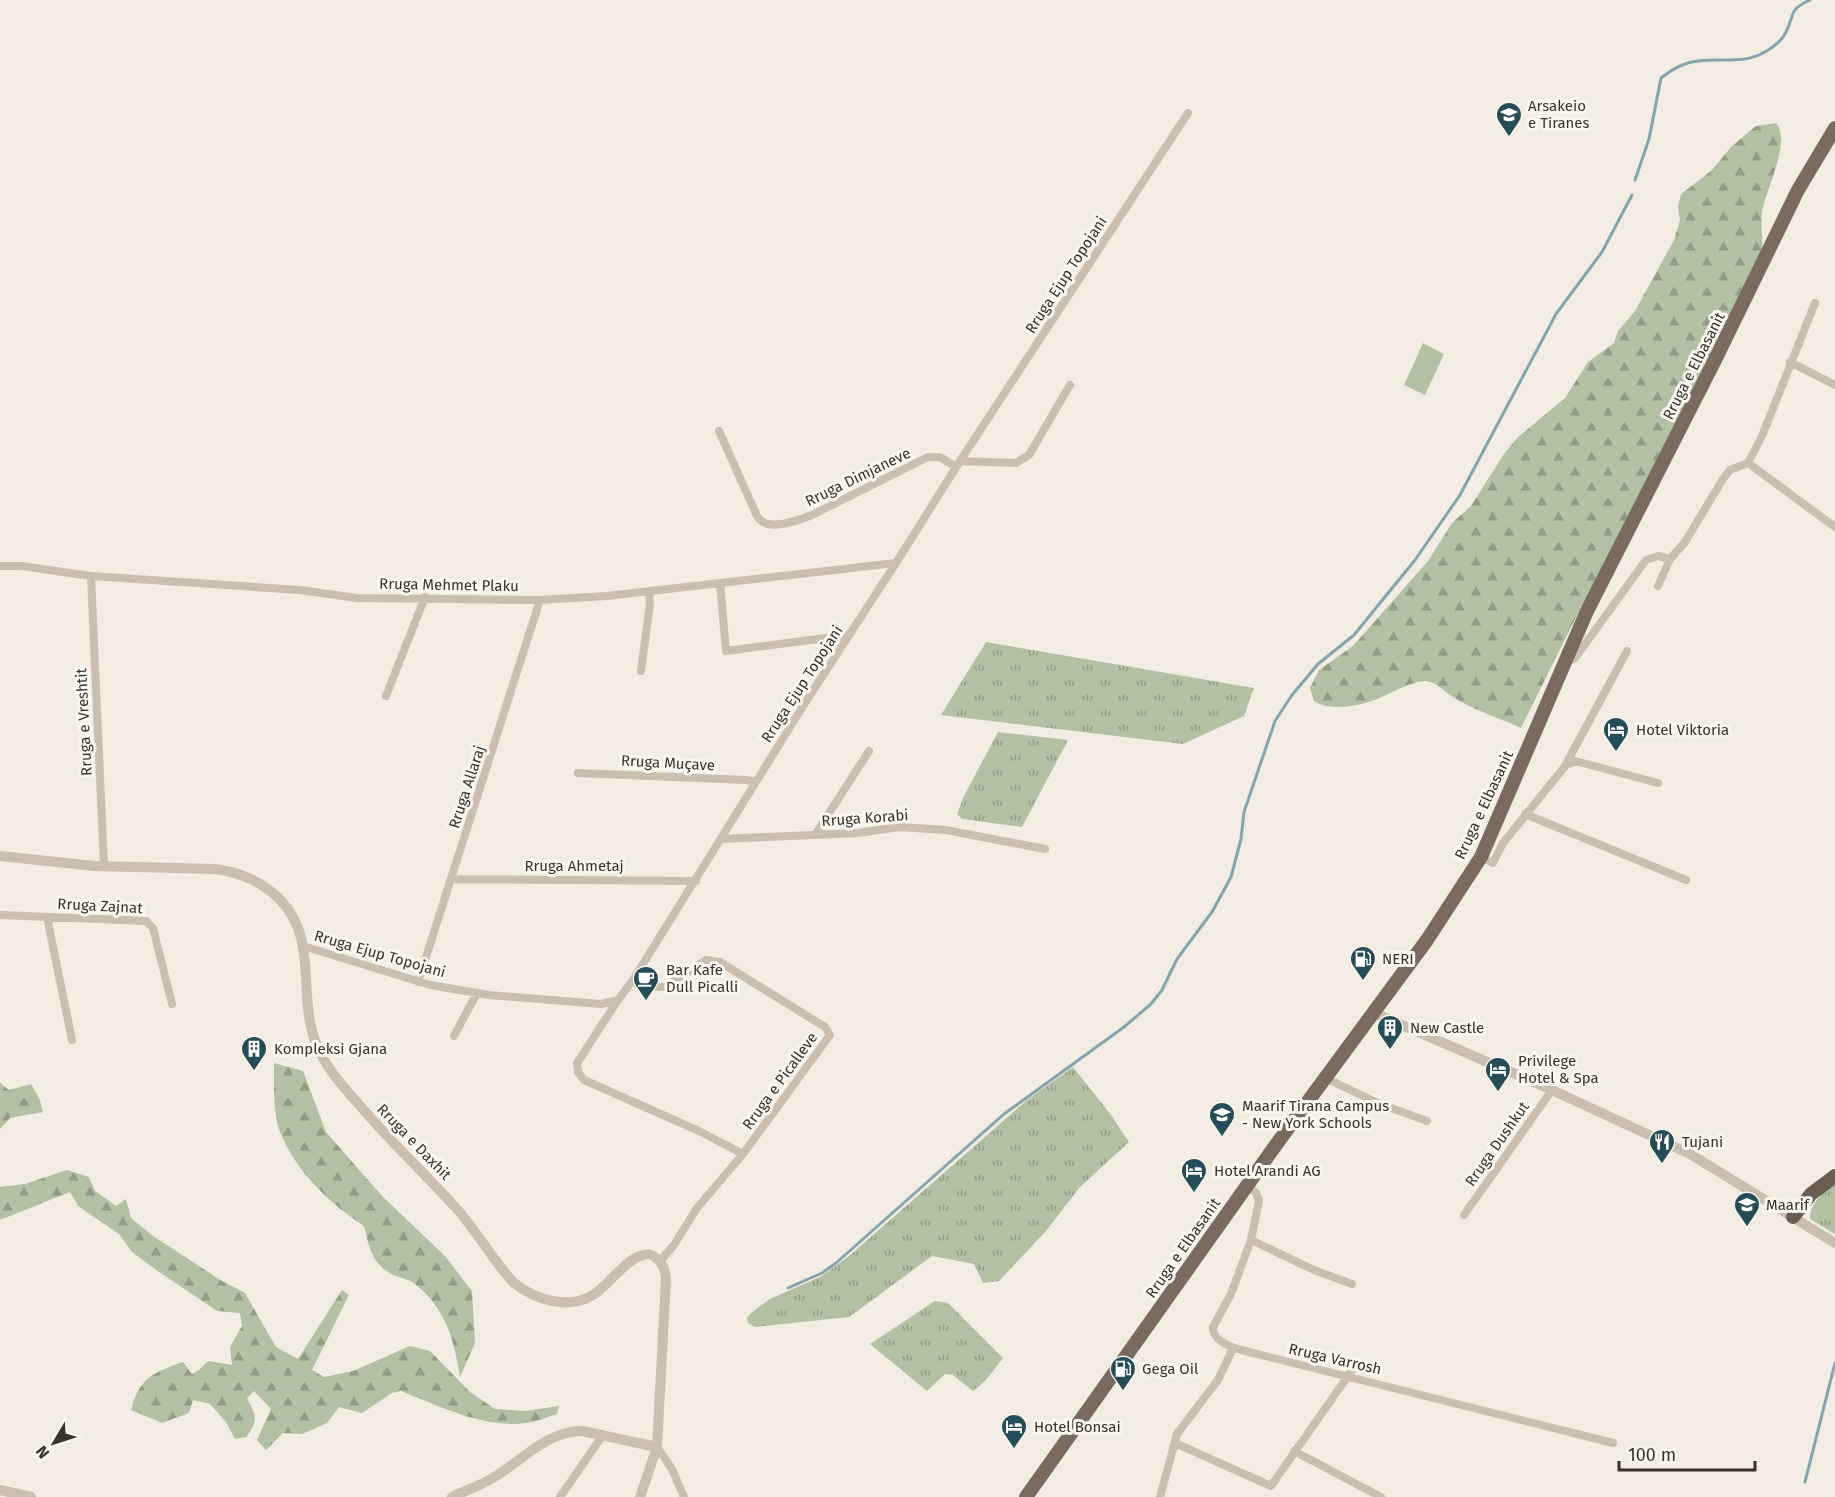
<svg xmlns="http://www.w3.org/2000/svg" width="1835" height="1497" font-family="'Fira Sans',sans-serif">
  <defs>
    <pattern id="grass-tufts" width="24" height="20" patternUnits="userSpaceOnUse" patternTransform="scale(1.5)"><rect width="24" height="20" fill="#b2c0a3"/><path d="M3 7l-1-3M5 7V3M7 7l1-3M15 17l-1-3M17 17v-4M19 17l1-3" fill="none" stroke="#929d85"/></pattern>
    <pattern id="forest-firs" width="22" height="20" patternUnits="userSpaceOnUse" patternTransform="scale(1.5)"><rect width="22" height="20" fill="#b2c0a3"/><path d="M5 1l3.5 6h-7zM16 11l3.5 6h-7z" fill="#929d85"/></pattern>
  </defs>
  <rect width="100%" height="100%" fill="#f2ece2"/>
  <path fill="url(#grass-tufts)" d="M986 642 1254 688 1244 716 1183 744 941 715Z
    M998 732 1068 740 1022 827 962 819 957 814 964 796Z
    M1073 1067 1111 1115 1129 1142 1080 1187 1046 1231 999 1281 983 1283 974 1264 932 1256 849 1317 755 1327 748 1323 747 1318 752 1312 770 1299 822 1276 849 1256 1027 1100Z
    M1835 1184V1234L1810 1219C1810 1203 1823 1192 1835 1184Z
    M935 1301 948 1303 1003 1358 986 1380 973 1391 953 1375 945 1374 927 1391 870 1344Z"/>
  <path fill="url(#forest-firs)" d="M1776 123C1792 141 1765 191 1762 213 1760 230 1765 241 1760 259L1645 493 1582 605 1521 728C1499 718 1474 710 1453 697 1445 692 1435 681 1425 681 1408 682 1393 693 1377 699 1359 706 1331 712 1314 701L1310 688 1319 670 1353 646 1428 561 1452 523 1471 506 1504 454 1517 438 1565 398 1588 362 1614 343 1618 331 1635 311 1674 240 1680 220 1678 207 1681 194 1711 171 1732 146 1756 126Z
    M274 1063 303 1071 326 1132 382 1196 445 1256 472 1291 475 1343 460 1377C455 1342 445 1307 415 1284 408 1278 397 1278 390 1273 371 1262 369 1246 364 1226 329 1203 294 1170 279 1129 273 1113 274 1080 274 1063Z
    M0 1083 9 1090 31 1084 40 1100 43 1112 10 1118 0 1129Z
    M67 1170 89 1177 95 1191 116 1206 126 1199 131 1218 153 1236 222 1281 245 1293 276 1347 298 1359 342 1290 349 1295 312 1370 324 1377 353 1371 410 1346 430 1351 470 1392 495 1409 525 1411 559 1406 557 1414C547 1417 536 1422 526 1423 485 1429 439 1406 401 1391L392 1393 362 1413 339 1407 327 1423 302 1434 283 1433 266 1450 257 1440 271 1409 254 1391 247 1398C256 1415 259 1421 246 1437L235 1439 226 1422 210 1404 193 1400 189 1413 162 1423 131 1410C139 1378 154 1372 183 1362L192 1374 199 1370 208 1361 232 1365 230 1347 242 1326 240 1313 217 1311 155 1269 132 1252 119 1234 78 1206 70 1192 0 1220V1187L25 1184Z"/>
  <path fill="#b2c0a3" d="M1423 343 1444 354 1425 395 1404 385Z"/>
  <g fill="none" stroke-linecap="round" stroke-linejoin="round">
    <path stroke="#83a5ac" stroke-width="3" d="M1635 180 1649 139 1661 78C1671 70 1685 62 1698 61 1719 58 1743 64 1763 53 1772 48 1782 41 1786 32 1795 14 1788 10 1810 0
      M788 1288 822 1273 836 1263 1004 1114 1124 1027 1151 1004 1162 990 1177 959 1212 912 1231 877 1241 839 1244 812 1275 721 1292 695 1318 664 1354 635 1415 560 1460 495 1556 314 1602 252 1632 195
      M1805 1482 1835 1363"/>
    <path stroke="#c9beaf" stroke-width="8" d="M1790 362 1835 385
      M719 431 757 516C766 533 797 521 812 515L928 457H940L956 467
      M960 461 1016 463 1029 455 1070 385
      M1748 463 1835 527
      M0 566H21L91 576 300 590 357 598 540 600 607 596 896 563
      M91 576 104 866
      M720 583 726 651 849 635
      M1658 586 1670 559 1685 542 1723 479 1730 470 1748 463 1762 436 1815 303
      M1564 663 1575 658 1646 560 1658 556 1670 559
      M641 671 650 603 649 592
      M386 696 425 597
      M1566 764 1627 651
      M578 773 746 780 756 782
      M1525 814 1686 880
      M815 835 869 751
      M721 839 858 833 899 827 946 830 1045 849
      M1481 857 1493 863 1503 843 1566 765 1575 761 1658 783
      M452 879 696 881
      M0 915 146 921 153 928 172 1004
      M47 917 72 1040
      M303 946 430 985 489 995 601 1004 618 1000 633 980 805 703 896 563 960 461 1188 113
      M633 980 657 987H665L706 960 720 962 825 1027 830 1035 743 1154 697 1208 674 1245 660 1261
      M418 982 540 600
      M618 1000 577 1063 578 1072 584 1080 699 1131 743 1154
      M454 1036 477 993
      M1325 1078 1380 1104 1427 1121
      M1247 1184 1256 1193 1259 1201 1251 1240 1231 1294 1213 1327C1212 1341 1233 1348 1245 1351L1613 1443
      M1464 1215 1552 1090
      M1251 1240 1314 1270 1352 1284
      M1175 1443 1271 1486 1357 1363
      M657 1447 672 1469 684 1497
      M1294 1451 1381 1497
      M560 1497 603 1435
      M1160 1497 1177 1434 1218 1380 1233 1348"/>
    <path stroke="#c9beaf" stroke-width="10" d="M0 856 94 866 215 869C259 875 295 900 303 947 309 982 303 1017 319 1050 329 1072 346 1090 362 1108 392 1143 425 1174 456 1208 477 1231 492 1260 514 1283 536 1300 568 1310 593 1295 601 1290 607 1283 614 1276 625 1266 634 1255 649 1254 661 1259 665 1267 666 1279L657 1447 640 1497
      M1374 1013 1552 1090 1690 1154 1835 1243
      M0 1490 31 1497
      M452 1497C465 1491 479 1486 491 1479 521 1462 546 1431 582 1431L657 1447"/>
    <path stroke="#796b5f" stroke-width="14" d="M1026 1497 1278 1142 1427 940 1481 857 1587 611 1715 360 1798 190 1835 128"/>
    <path stroke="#695c52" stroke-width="14" d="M1793 1217 1811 1194 1835 1176"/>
  </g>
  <defs>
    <symbol id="school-pin" viewBox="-11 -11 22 30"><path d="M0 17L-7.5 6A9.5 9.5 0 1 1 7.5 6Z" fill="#254d57" stroke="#f9f6ee"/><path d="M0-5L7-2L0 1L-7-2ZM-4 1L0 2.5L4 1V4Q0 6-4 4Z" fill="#fff"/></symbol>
    <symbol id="hotel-pin" viewBox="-11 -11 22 30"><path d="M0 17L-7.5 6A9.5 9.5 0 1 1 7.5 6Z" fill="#254d57" stroke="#f9f6ee"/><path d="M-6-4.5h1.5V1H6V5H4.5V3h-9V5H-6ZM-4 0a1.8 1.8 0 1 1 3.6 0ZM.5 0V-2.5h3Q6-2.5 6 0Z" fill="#fff"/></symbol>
    <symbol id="fuel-pin" viewBox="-11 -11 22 30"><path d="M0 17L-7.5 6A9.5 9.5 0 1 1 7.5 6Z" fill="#254d57" stroke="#f9f6ee"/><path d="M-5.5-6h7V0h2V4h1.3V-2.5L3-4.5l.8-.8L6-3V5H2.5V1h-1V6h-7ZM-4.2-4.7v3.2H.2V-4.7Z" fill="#fff"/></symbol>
    <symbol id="cafe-pin" viewBox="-11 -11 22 30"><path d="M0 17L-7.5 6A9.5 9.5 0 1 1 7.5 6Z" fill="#254d57" stroke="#f9f6ee"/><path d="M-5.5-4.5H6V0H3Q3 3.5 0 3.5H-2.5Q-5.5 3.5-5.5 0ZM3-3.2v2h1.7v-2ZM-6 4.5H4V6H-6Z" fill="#fff"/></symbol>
    <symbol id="building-pin" viewBox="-11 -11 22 30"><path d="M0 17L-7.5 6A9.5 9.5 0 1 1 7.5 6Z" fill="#254d57" stroke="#f9f6ee"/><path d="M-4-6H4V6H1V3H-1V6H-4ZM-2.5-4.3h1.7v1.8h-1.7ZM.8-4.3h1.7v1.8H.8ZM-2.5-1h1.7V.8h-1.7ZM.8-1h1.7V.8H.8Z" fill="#fff"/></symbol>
    <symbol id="restaurant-pin" viewBox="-11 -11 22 30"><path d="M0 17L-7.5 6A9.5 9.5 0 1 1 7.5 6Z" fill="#254d57" stroke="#f9f6ee"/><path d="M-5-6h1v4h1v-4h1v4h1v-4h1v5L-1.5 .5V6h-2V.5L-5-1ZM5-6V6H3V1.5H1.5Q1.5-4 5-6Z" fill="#fff"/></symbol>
  </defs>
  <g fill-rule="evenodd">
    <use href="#school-pin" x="1494" y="100" width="30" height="40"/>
    <use href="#hotel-pin" x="1601" y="715" width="30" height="40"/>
    <use href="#fuel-pin" x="1348" y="944" width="30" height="40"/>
    <use href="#cafe-pin" x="631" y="964" width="30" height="40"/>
    <use href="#building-pin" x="1375" y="1013" width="30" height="40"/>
    <use href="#building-pin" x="239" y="1034" width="30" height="40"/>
    <use href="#hotel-pin" x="1483" y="1055" width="30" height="40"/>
    <use href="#school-pin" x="1207" y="1100" width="30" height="40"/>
    <use href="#restaurant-pin" x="1647" y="1127" width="30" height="40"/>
    <use href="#hotel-pin" x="1179" y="1156" width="30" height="40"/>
    <use href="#school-pin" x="1732" y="1190" width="30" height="40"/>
    <use href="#fuel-pin" x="1108" y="1354" width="30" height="40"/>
    <use href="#hotel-pin" x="999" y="1412" width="30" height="40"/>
  </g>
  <g text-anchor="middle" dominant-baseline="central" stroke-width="6" stroke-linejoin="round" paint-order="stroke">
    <g font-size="15" fill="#39322c" stroke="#f9f6ee" text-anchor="start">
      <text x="1528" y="106">Arsakeio<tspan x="1528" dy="17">e Tiranes</tspan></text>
      <text x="1636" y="730">Hotel Viktoria</text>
      <text x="1382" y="959">NERI</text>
      <text x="666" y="970">Bar Kafe<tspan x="666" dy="17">Dull Picalli</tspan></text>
      <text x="1410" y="1028">New Castle</text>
      <text x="274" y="1049">Kompleksi Gjana</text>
      <text x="1518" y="1061">Privilege<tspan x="1518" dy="17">Hotel &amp; Spa</tspan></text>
      <text x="1242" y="1106">Maarif Tirana Campus<tspan x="1242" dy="17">- New York Schools</tspan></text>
      <text x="1682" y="1142">Tujani</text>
      <text x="1214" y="1171">Hotel Arandi AG</text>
      <text x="1766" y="1205">Maarif</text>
      <text x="1142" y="1369">Gega Oil</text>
      <text x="1034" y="1427">Hotel Bonsai</text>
    </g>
    <g font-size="15" fill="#39322c" stroke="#f9f6ee">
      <text transform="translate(1066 275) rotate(-57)">Rruga Ejup Topojani</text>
      <text transform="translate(1694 366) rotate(-63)">Rruga e Elbasanit</text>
      <text transform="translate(858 477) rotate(-26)">Rruga Dimjaneve</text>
      <text transform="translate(449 585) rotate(1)">Rruga Mehmet Plaku</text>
      <text transform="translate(802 684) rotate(-57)">Rruga Ejup Topojani</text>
      <text transform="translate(84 722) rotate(-93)">Rruga e Vreshtit</text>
      <text transform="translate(668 763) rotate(3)">Rruga Muçave</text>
      <text transform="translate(467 787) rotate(-72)">Rruga Allaraj</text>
      <text transform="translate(1484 805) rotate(-65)">Rruga e Elbasanit</text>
      <text transform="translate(865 818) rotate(-4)">Rruga Korabi</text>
      <text x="574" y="866">Rruga Ahmetaj</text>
      <text transform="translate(100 906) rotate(3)">Rruga Zajnat</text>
      <text transform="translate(380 954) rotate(16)">Rruga Ejup Topojani</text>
      <text transform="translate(780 1081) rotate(-54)">Rruga e Picalleve</text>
      <text transform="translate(414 1142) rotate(46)">Rruga e Daxhit</text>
      <text transform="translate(1497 1144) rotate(-55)">Rruga Dushkut</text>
      <text transform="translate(1183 1248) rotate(-55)">Rruga e Elbasanit</text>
      <text transform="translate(1335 1359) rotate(13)">Rruga Varrosh</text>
    </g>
  </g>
  <g transform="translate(54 1443) rotate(231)" stroke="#f9f6ee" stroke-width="4.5" paint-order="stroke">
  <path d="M0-4.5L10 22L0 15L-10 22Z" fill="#39322c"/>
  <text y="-9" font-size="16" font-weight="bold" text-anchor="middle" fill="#39322c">N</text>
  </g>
  <path d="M1619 1461v9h136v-9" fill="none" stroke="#39322c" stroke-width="3"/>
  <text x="1628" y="1461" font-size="18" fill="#39322c" stroke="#f9f6ee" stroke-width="4.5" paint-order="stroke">100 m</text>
</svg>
